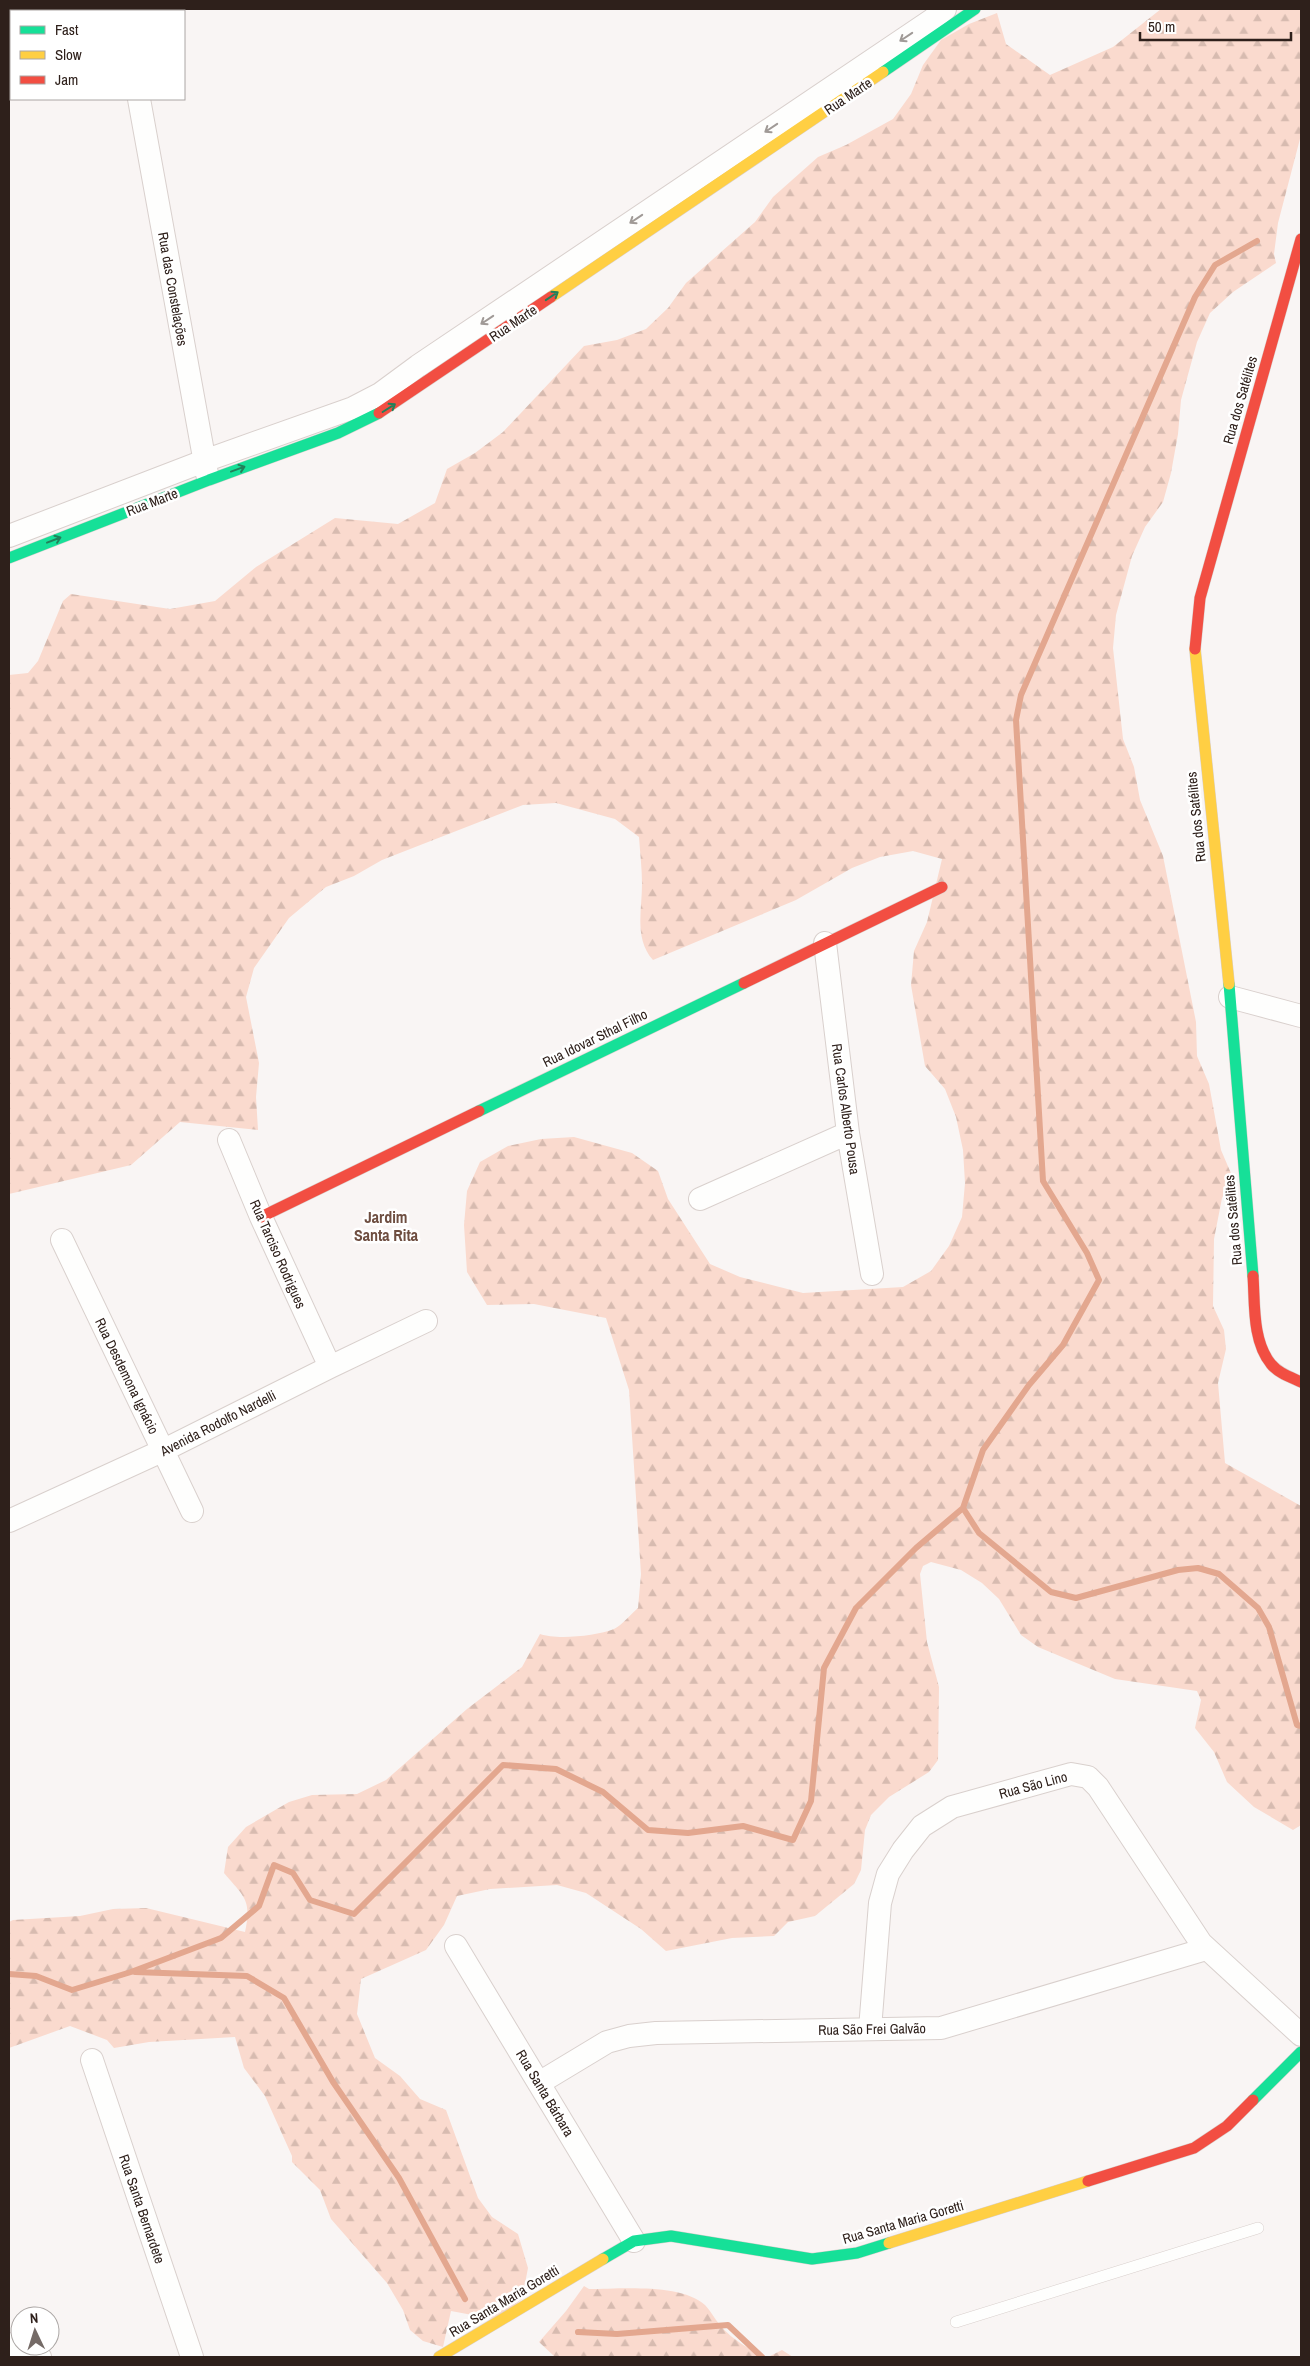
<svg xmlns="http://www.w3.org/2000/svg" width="1310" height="2366" font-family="'Archivo Narrow',sans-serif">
  <defs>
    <pattern id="forest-firs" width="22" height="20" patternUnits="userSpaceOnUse" patternTransform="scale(1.25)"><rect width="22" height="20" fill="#fadace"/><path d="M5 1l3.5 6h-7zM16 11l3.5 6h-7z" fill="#d7bbb0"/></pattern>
  </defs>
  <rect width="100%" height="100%" fill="#f9f5f4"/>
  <path fill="url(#forest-firs)" d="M1161 9H1301V135L1278 223 1274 254 1276 263 1233 292 1210 313 1197 342 1181 400 1178 434 1171 473 1163 502 1145 527 1132 556 1116 615 1113 648 1123 739 1134 767 1140 800 1163 856 1196 1022 1197 1056 1209 1084 1221 1150 1233 1178 1222 1198 1214 1239 1213 1306 1224 1330 1226 1349 1218 1383 1225 1463 1301 1506V1825L1293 1830 1254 1807 1227 1782 1214 1752 1195 1728 1201 1700 1197 1691 1115 1679 1038 1647 1021 1635 999 1599 982 1583 961 1570 931 1562 923 1566 920 1574 927 1642 939 1687 938 1760 929 1772 889 1797 871 1815 865 1830 861 1870 854 1884 815 1916 788 1922 774 1936 732 1938 666 1951 641 1929 586 1893 557 1885 490 1889 457 1896 444 1925 426 1950 361 1979 357 2014 375 2058 400 2076 420 2099 446 2110 478 2198 492 2217 518 2234 528 2268 522 2299 499 2320 451 2311 443 2347 423 2341 410 2330 403 2310 387 2283 331 2219 320 2190 292 2162V2156L265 2096 244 2068 235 2037 149 2042 114 2048 107 2040 70 2026 9 2048V1922L13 1920 80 1916 113 1909 146 1908 245 1932C252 1899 244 1897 224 1873L228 1847 246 1827 289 1802 312 1795 357 1794 386 1780 467 1709 522 1667 540 1634C557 1640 596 1636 614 1629 622 1625 631 1614 638 1608L641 1574 629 1390 606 1318 534 1304 487 1305 467 1272 464 1225 467 1191 480 1162 508 1146 541 1139 574 1137 632 1153 658 1171 668 1199 710 1264 740 1277 803 1293 903 1287 931 1271 949 1246 962 1217 965 1183 963 1150 956 1117 945 1089 925 1066 911 985 914 951 927 922 942 859 913 851 880 857 852 868 796 900 653 960C634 939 642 910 642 884 642 869 640 852 639 837L615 819 556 803 523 805 382 860 354 876 326 887 289 918 254 968 246 997 259 1063 256 1097 258 1130 180 1122 131 1165 9 1194V675L28 673 38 661 63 601 71 594 170 609 215 601 256 567 335 518 398 524 435 503 447 469 475 453 503 432 584 346 617 340 646 329 668 308 686 283 755 222 773 197 818 157 846 145 893 119 911 94 923 65 941 40 969 24 997 13 1006 44 1050 75 1113 47Z
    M584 2286 589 2289C620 2289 681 2283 705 2305 711 2311 715 2320 721 2326 730 2338 754 2353 768 2357L782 2350 793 2357H555L539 2342 566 2311Z"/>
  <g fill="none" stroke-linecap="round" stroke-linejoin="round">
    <path stroke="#e3a78f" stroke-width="6" d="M963 1508 979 1533 1051 1592 1076 1598 1178 1570 1198 1568 1219 1574 1258 1608 1269 1627 1297 1725 1301 1726
      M135 1972 247 1976 284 1998 333 2082 399 2178 465 2299
      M9 1974 36 1976 72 1990 131 1972 221 1938 259 1906 274 1865 293 1873 310 1900 354 1914 503 1765 556 1769 603 1792 648 1830 688 1833 743 1826 793 1840 811 1801 824 1668 856 1608 916 1548 963 1508 983 1450 1029 1385 1063 1345 1099 1280 1087 1253 1043 1181 1016 720 1021 695 1195 297 1215 265 1257 241
      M578 2332 617 2334 728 2325 762 2357"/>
    <defs>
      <path id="lane" d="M956 2322 1258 2228"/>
      <path id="street" d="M123 9V11
        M139 99 207 474
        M9 536 204 461 353 408 380 394 418 366 932 20 945 9
        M825 943 848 1133 872 1274
        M1230 997 1301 1016
        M229 1140 261 1217 330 1367
        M700 1199 848 1133
        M62 1240 192 1511
        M9 1521 164 1450 330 1367 426 1321
        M456 1946 634 2241
        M870 2029 880 1903 888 1874 903 1850 922 1826 952 1807 1071 1774 1088 1777 1098 1787 1201 1943 1301 2035
        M92 2060 192 2357
        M539 2083 607 2042 629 2036 656 2033 941 2028 1206 1949
        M9 2344 40 2357"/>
      <path id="fast" d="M883 72 975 9
        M9 558 209 480 338 433 379 413
        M1229 984 1253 1276
        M479 1111 744 983
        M1253 2100 1301 2052
        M603 2259 634 2241 671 2236 812 2259 857 2253 889 2243"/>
      <path id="slow" d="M551 297 883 72
        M1195 649 1229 984
        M889 2243 1088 2181
        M439 2357 603 2259"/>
      <path id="jam" d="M379 413 551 297
        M1195 649 1200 598 1301 239
        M744 983 942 887
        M261 1217 479 1111
        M1253 1276C1255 1303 1252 1341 1271 1364 1278 1373 1290 1377 1301 1382
        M1088 2181 1194 2148 1227 2126 1253 2100"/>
    </defs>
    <use href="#lane" stroke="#d9d0cd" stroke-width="12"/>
    <use href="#street" stroke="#d9d0cd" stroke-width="24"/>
    <use href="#fast" stroke="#d9d0cd" stroke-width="12"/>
    <use href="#slow" stroke="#d9d0cd" stroke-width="12"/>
    <use href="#jam" stroke="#d9d0cd" stroke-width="12"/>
    <use href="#lane" stroke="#fefefd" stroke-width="11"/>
    <use href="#street" stroke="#fefefd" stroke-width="22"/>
    <use href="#fast" stroke="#16e098" stroke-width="11"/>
    <use href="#slow" stroke="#ffcf43" stroke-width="11"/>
    <use href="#jam" stroke="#f24e42" stroke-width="11"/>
  </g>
  <defs><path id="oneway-shaft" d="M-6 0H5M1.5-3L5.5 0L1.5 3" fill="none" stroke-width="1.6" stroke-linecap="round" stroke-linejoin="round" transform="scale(1.25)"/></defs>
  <g stroke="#a09a97">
    <use href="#oneway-shaft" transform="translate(906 37) rotate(146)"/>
    <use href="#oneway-shaft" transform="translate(771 128) rotate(146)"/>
    <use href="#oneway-shaft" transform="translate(636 219) rotate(146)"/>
    <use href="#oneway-shaft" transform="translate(487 320) rotate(146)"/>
  </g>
  <g stroke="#22805a">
    <use href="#oneway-shaft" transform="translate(552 296) rotate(-34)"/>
    <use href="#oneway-shaft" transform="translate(389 408) rotate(-32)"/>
    <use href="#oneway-shaft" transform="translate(238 469) rotate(-20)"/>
    <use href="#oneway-shaft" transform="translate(54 540) rotate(-21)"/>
  </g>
  <g text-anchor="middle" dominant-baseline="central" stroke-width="5" stroke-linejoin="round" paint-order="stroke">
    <g font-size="14" fill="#2e201b" stroke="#fff">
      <text transform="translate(848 96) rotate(-34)">Rua Marte</text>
      <text transform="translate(173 289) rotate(80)">Rua das Constelações</text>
      <text transform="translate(513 323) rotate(-34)">Rua Marte</text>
      <text transform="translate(1240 400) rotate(-74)">Rua dos Satélites</text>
      <text transform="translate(152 502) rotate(-21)">Rua Marte</text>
      <text transform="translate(1196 817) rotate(-96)">Rua dos Satélites</text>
      <text transform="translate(595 1038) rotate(-26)">Rua Idovar Sthal Filho</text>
      <text transform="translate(846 1109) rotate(82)">Rua Carlos Alberto Pousa</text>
      <text transform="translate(1233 1220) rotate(-95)">Rua dos Satélites</text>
      <text transform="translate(278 1254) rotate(66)">Rua Tarciso Rodrigues</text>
      <text transform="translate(127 1376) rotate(64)">Rua Desdemona Ignácio</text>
      <text transform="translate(218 1423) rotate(-27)">Avenida Rodolfo Nardelli</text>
      <text transform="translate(1033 1785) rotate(-15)">Rua São Lino</text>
      <text transform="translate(872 2029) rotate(-1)">Rua São Frei Galvão</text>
      <text transform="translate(545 2093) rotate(59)">Rua Santa Bárbara</text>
      <text transform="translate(142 2209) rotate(71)">Rua Santa Bernardete</text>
      <text transform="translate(903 2222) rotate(-16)">Rua Santa Maria Goretti</text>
      <text transform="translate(504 2301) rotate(-31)">Rua Santa Maria Goretti</text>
    </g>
    <g font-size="16" font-weight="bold" fill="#6e4e41" stroke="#fff">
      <text x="386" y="1217">Jardim<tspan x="386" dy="18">Santa Rita</tspan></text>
    </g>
  </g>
  <rect width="1310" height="2366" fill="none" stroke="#2e201b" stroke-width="20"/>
  <rect x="10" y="10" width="175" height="90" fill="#ffffff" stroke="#aba6a4"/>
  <rect x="20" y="26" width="25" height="8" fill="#16e098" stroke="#aba6a4"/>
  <text x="55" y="35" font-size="15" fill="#2e201b">Fast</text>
  <rect x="20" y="51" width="25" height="8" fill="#ffcf43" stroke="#aba6a4"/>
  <text x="55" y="60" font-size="15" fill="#2e201b">Slow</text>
  <rect x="20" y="76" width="25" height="8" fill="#f24e42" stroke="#aba6a4"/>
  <text x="55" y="85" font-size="15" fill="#2e201b">Jam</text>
  <g transform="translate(35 2331) rotate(356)"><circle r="24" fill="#ffffff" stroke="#aba6a4"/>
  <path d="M0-4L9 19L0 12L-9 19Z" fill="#756b67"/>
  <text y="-8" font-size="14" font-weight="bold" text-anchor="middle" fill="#2e201b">N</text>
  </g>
  <path d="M1140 32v8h151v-8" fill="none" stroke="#2e201b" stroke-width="2.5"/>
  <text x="1148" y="32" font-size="15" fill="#2e201b" stroke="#ffffff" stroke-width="4" paint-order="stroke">50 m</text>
</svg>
